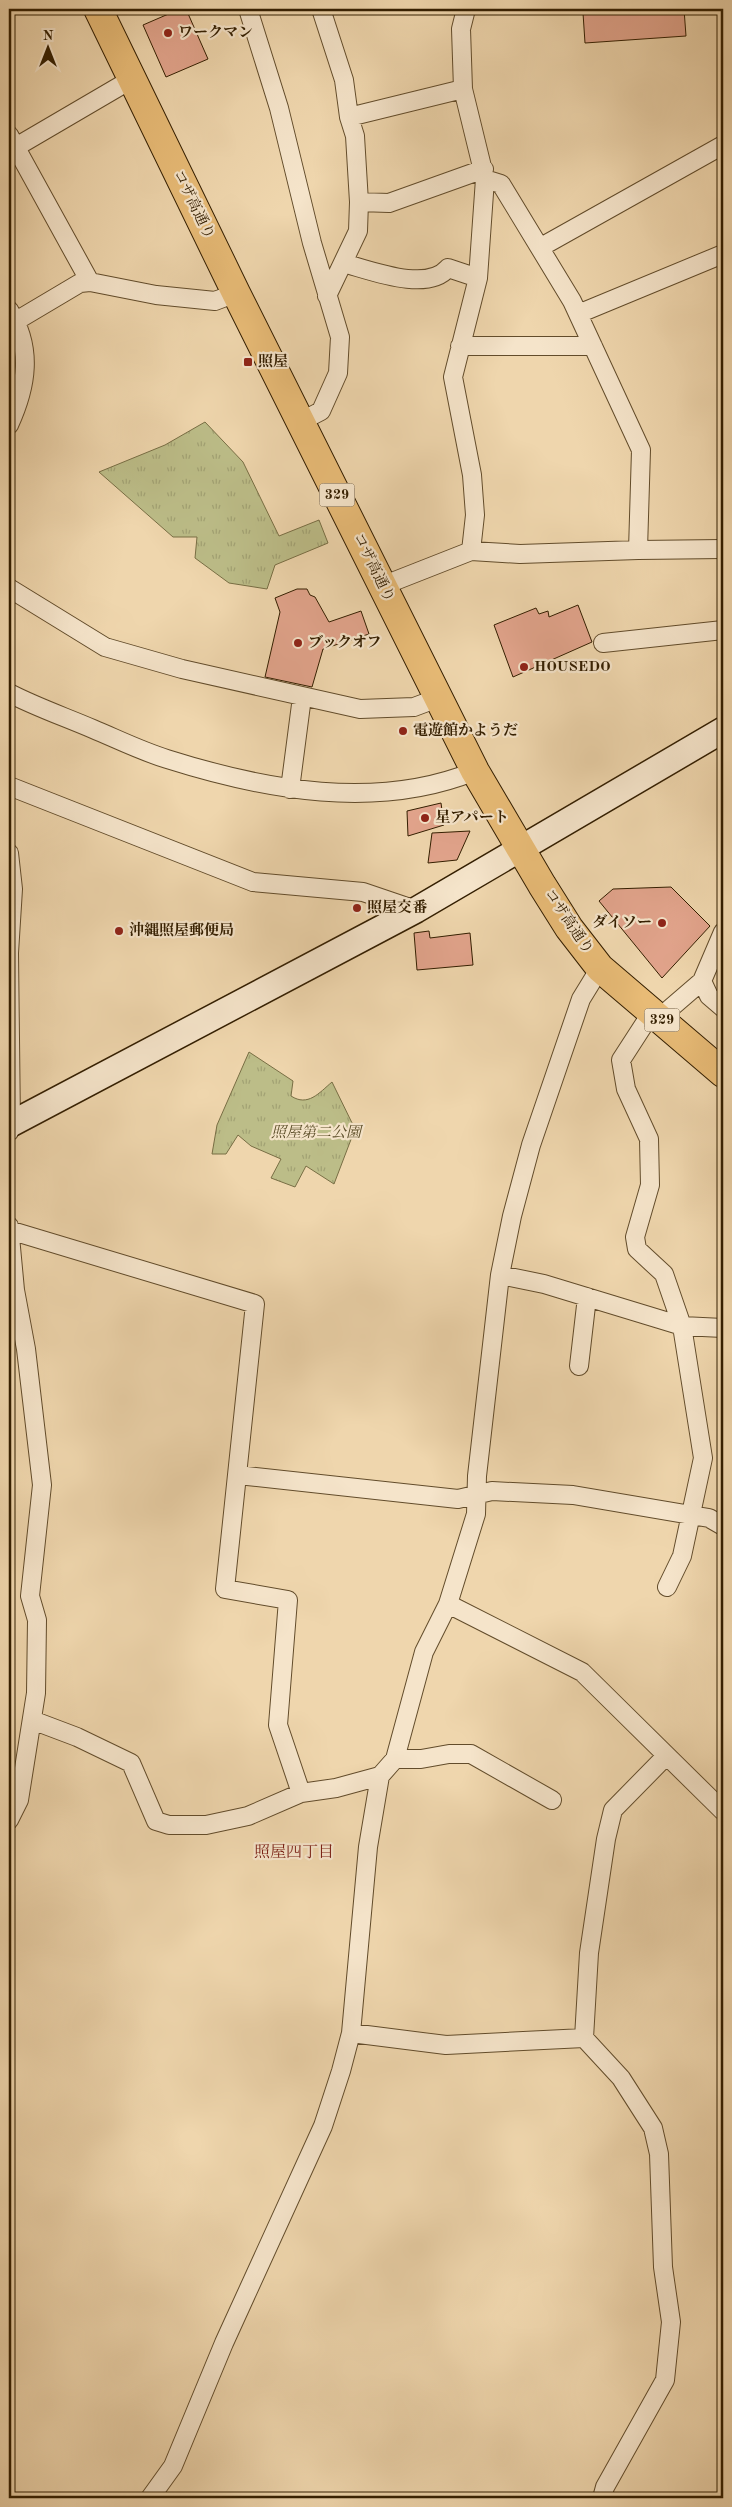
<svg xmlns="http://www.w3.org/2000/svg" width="732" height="2507" font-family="'Old Standard TT','Noto Serif JP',serif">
  <defs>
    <pattern id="grass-tufts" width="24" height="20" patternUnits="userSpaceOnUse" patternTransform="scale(1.25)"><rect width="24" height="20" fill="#bcbd88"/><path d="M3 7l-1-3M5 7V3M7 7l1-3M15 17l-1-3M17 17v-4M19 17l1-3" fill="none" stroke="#a2a274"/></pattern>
  </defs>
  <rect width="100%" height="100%" fill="#efd6ad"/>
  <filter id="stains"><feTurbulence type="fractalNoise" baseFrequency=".004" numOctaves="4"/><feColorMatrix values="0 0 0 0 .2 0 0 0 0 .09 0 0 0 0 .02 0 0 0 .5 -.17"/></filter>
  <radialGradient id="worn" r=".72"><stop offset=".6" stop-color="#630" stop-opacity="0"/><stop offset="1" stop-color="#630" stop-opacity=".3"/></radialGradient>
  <path fill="url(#grass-tufts)" stroke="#786e44" d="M205 422 243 462 279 536 319 520 328 543 275 565 267 589 229 583 195 558 197 537H173L99 472 165 445Z
    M249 1052 293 1081 291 1096C308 1107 319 1093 332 1082L355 1129 334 1184 306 1166 295 1187 271 1178 281 1159 251 1146 238 1135 226 1154H212L217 1125Z"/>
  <path fill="#e2a48c" stroke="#331e00" d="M180 9H186L208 59 166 77 143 25Z
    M641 9H684L686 36 585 43 583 13Z
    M297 589H307L310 595 315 597 329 622 361 611 369 634 323 649 312 687 265 677 280 612 275 598Z
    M578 605 592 642 513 677 494 625 536 608 539 614 548 611 549 617Z
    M441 803 444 825 408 836 407 811Z
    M470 831 457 860 428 863 432 833Z
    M671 887 710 926 662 978 599 901 613 889Z
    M429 931 430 938 470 933 473 965 417 970 414 933Z"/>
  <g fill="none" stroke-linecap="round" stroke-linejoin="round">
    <defs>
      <path id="street" d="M248 9 279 108 312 243 340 337 338 373 321 411 300 422
        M321 9 344 80 349 117 355 136 359 202 358 231 327 296
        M466 9 461 29 463 89 485 179 501 184 572 301 641 450 638 550 723 549
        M349 117 463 89
        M9 135 90 282
        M9 151 132 79
        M359 202 389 203 484 169
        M541 247 723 145
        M343 263C370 270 427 293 448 268L478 278
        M9 310C33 348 27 386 9 425
        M578 314 723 254
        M16 321 80 283 90 282 156 295 215 301 236 293
        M460 346H593
        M471 551 475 515 472 475 453 377 478 278 485 179
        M382 586 471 551 520 554 638 550
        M9 588 105 647 182 669 360 709 414 707 438 698
        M603 643 723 630
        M9 693C36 707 65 717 93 729 117 739 141 751 167 759 265 790 377 811 475 771
        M9 786 253 882 363 892 416 910
        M290 789 302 697
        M9 853 13 889 9 953 11 1124 9 1132
        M702 981 709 996 723 1008
        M652 1012 621 1060 626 1089 649 1139 650 1185 635 1237 637 1249 664 1274 682 1326 703 1458 682 1556 667 1587
        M659 1018 702 981 723 932
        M9 1226 15 1290 26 1349 42 1485 30 1596 37 1620 36 1693 19 1800 9 1820
        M9 1230 255 1304 225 1589 288 1600 278 1725 301 1793
        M500 1275 544 1284 682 1326 723 1328
        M579 1366 587 1297
        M238 1475 458 1499 492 1491 573 1495 709 1518 723 1526
        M448 1604 582 1672 723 1811
        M32 1720 77 1737 131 1763 156 1821 169 1825H206L248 1816 301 1793 336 1788 380 1776
        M395 1759H421L449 1754H471L552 1800
        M351 2033 446 2045 584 2038
        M150 2498 173 2466 224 2343 323 2126 341 2071 351 2033 368 1847 380 1776 395 1759 424 1652 448 1604 476 1514 477 1476 500 1275 512 1216 531 1145 581 999 600 968
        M602 2498 605 2487 665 2380 671 2322 663 2267 659 2154 653 2128 621 2078 584 2038 589 1953 606 1839 613 1810 666 1756"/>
      <path id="secondary" d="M9 1125 416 910 723 730"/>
      <path id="highway" d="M98 9 236 293 475 771 542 885 569 928 600 968 723 1073"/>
    </defs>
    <use href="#street" stroke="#624c2b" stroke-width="20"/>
    <use href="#secondary" stroke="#331e00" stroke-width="28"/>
    <use href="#highway" stroke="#331e00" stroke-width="30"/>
    <use href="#street" stroke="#f5e4ca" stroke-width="18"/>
    <use href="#secondary" stroke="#f5e4ca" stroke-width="25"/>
    <use href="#highway" stroke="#e8bb76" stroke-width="28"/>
  </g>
  <g fill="#8f2418" stroke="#f5e4ca" stroke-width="2">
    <circle cx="168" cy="33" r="5"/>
    <rect x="243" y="357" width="10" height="10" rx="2.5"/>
    <circle cx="298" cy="643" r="5"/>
    <circle cx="524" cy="667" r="5"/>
    <circle cx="403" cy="731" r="5"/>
    <circle cx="425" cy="818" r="5"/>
    <circle cx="357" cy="908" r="5"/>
    <circle cx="662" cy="923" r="5"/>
    <circle cx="119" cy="931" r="5"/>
  </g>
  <g text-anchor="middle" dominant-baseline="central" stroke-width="4.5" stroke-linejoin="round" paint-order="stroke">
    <g fill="#f5e4ca" stroke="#6d593d" stroke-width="1">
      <rect x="319.5" y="483.5" width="35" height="23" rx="4"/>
      <rect x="644.5" y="1008.5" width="35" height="23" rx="4"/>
    </g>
    <g font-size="14" font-weight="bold" fill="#331e00">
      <text x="337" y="495">329</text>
      <text x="662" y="1020">329</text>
    </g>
    <g font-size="15" font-weight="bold" fill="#331e00" stroke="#f5e4ca" text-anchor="start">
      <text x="178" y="33">ワークマン</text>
      <text x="258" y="362">照屋</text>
      <text x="308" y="643">ブックオフ</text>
      <text x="534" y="667">HOUSEDO</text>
      <text x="413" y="731">電遊館かようだ</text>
      <text x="435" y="818">星アパート</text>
      <text x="367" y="908">照屋交番</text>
      <text x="652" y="923" text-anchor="end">ダイソー</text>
      <text x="129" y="931">沖縄照屋郵便局</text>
    </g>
    <g font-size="15" fill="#331e00" stroke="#f5e4ca">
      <text transform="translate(193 205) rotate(64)">コザ高通り</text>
      <text transform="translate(373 568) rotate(64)">コザ高通り</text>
      <text transform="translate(568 922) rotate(56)">コザ高通り</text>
    </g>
    <g font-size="15" font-style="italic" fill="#5c4e29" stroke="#f5e4ca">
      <text x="316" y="1133">照屋第二公園</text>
    </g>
    <g font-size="16" fill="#7a1f14" stroke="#f5e4ca">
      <text x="294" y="1853">照屋四丁目</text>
    </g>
  </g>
  <rect width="732" height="2507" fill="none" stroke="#efd6ad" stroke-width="30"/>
  <rect x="10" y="10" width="712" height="2487" fill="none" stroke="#331e00" stroke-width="2.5"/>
  <rect x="15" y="15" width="702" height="2477" fill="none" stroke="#331e00"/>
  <g transform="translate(48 48)" stroke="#f5e4ca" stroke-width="4" paint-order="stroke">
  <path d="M0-4L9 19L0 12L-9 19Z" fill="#331e00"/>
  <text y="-8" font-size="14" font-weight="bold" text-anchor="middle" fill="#331e00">N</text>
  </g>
  <rect width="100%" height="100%" filter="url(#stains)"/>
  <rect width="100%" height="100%" fill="url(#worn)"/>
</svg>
